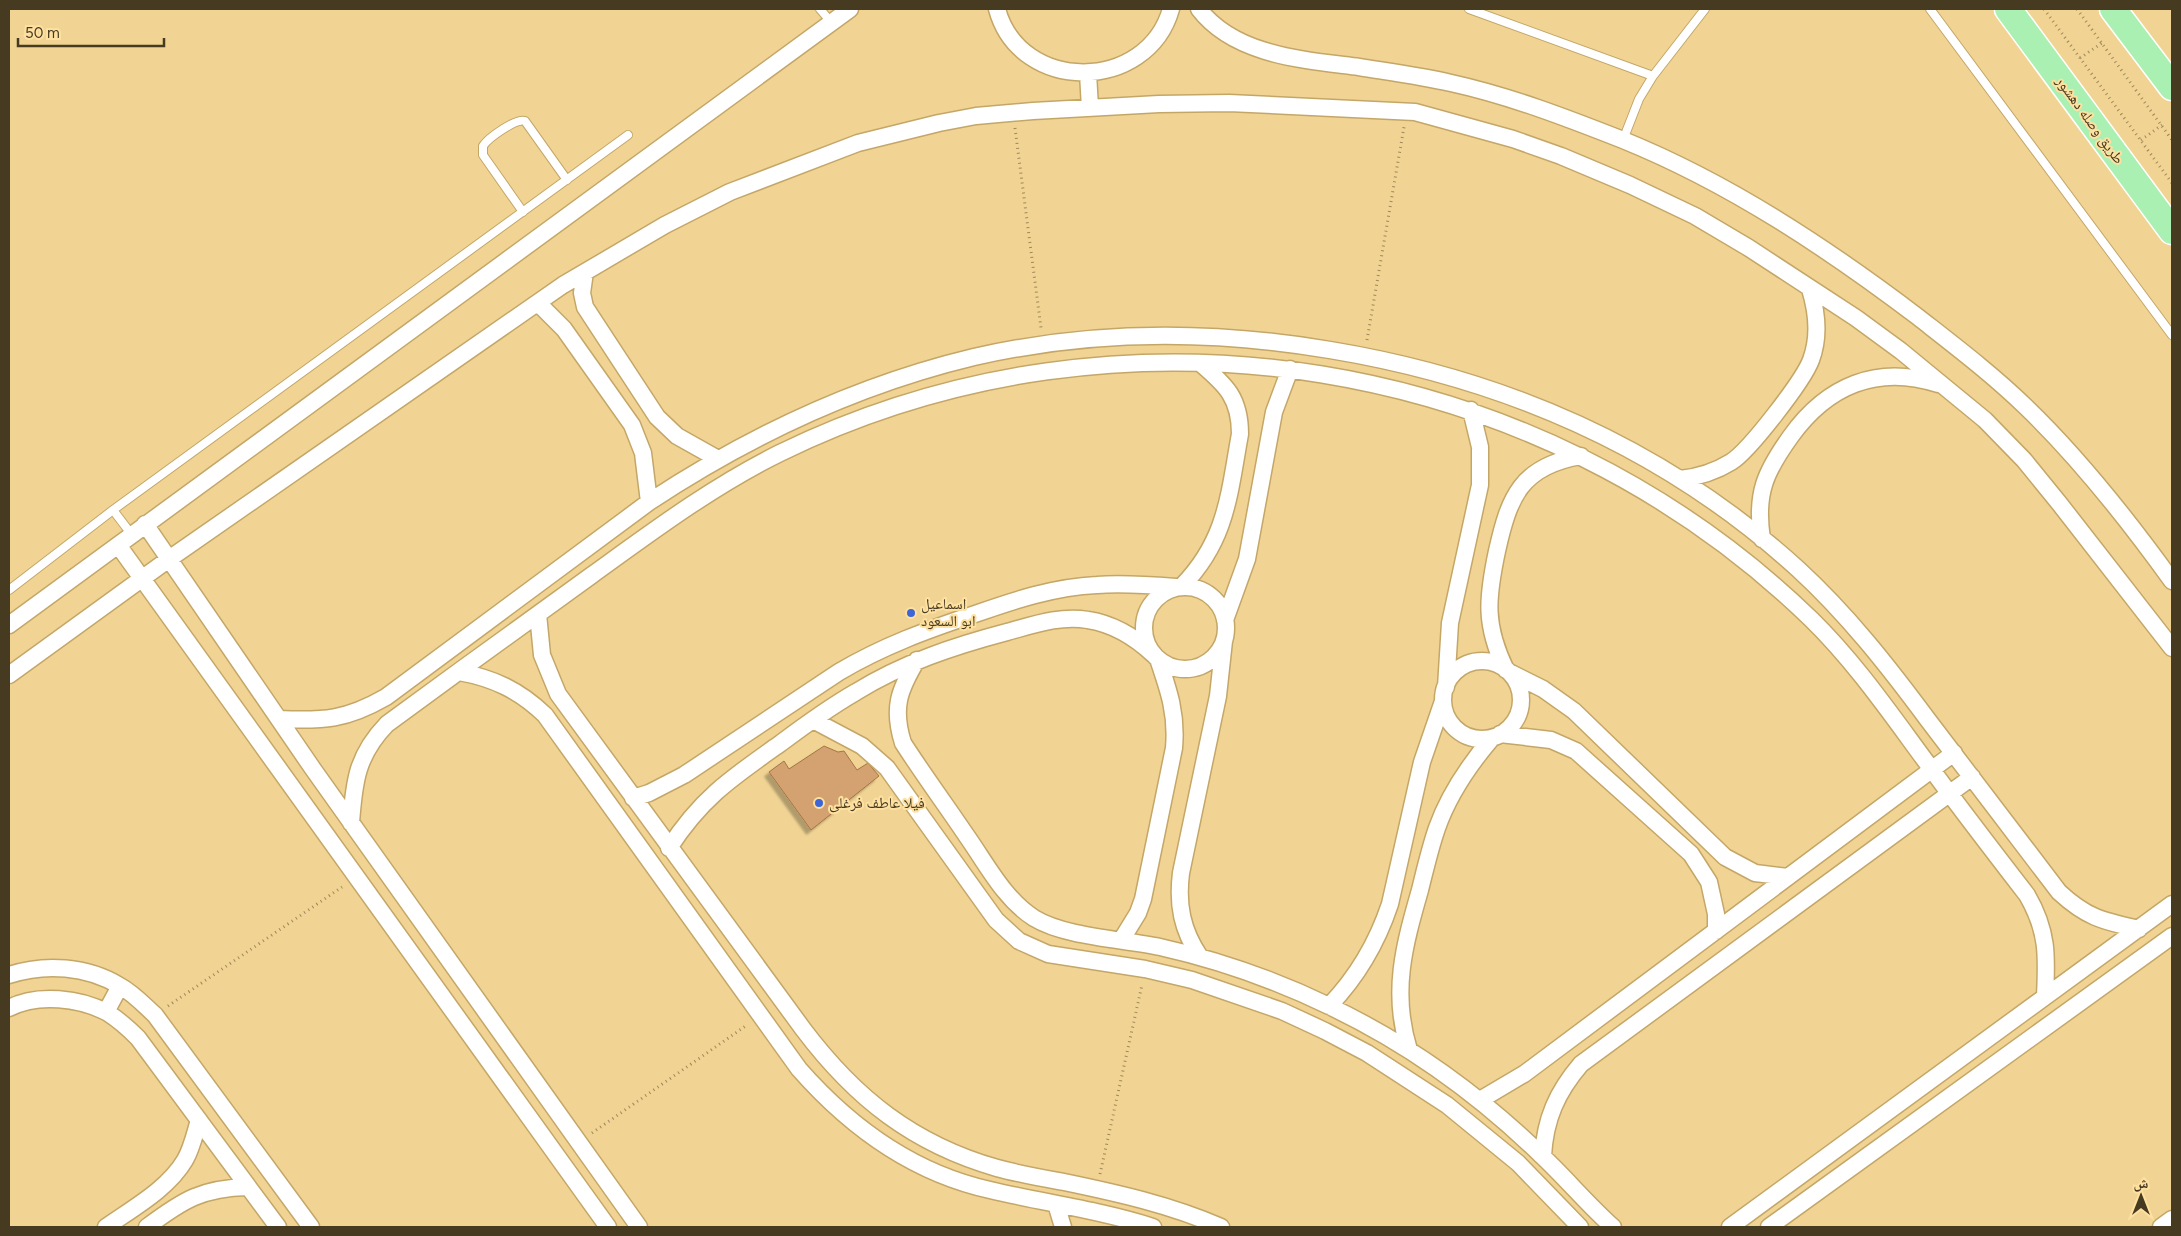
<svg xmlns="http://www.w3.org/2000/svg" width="2181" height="1236" font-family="Figtree,'Noto Naskh Arabic',sans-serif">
  <defs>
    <filter id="shadow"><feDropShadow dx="-4.5" dy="4.5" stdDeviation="1" flood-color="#0004"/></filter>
  </defs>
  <rect width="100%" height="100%" fill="#f1d493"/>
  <path fill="#d3a270" stroke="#a47544" filter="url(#shadow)" d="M824 746 838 752 844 751 857 770 868 763 879 776 811 830 769 772 784 761 789 769Z"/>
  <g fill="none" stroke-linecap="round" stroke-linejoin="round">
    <defs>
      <path id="service" d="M820 9 831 22
        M1469 9 1653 76 1705 9
        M1930 9 2172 335
        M1623 140 1639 99 1653 76
        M523 212 483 155V146C488 138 516 118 525 121L567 180
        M113 510 132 535
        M9 590 113 510 628 135"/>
      <path id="minor" d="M997 9C1020 94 1147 93 1171 9
        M1199 9C1235 56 1305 60 1359 67 1390 72 1421 76 1451 83 1510 96 1567 118 1623 140 1729 183 1827 248 1918 317 1955 346 1992 374 2026 407 2080 459 2128 520 2172 581
        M1088 73 1090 108
        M585 272 582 293 585 307 657 417 677 436 718 459
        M538 303 564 329 632 425 643 453 649 502
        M1680 479C1698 477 1715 472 1731 462 1749 451 1803 381 1811 360 1820 336 1817 312 1810 289
        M145 524 313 769 639 1227
        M1762 539C1755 494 1765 472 1791 436 1827 386 1877 364 1938 384
        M118 545 608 1227
        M1182 586C1227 540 1229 494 1240 434 1240 398 1226 385 1200 363
        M1144 628a41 41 0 1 1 82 0a41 41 0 1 1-82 0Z
        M538 614 542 655 558 694 803 1029C855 1098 913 1144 997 1168 1019 1174 1042 1178 1064 1182 1117 1193 1171 1205 1221 1227
        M1225 620 1247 559 1274 412 1290 369
        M9 625 850 9
        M917 660C899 690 892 708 903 743 923 774 945 804 966 835 986 863 1004 899 1034 918 1065 937 1122 939 1160 947 1218 960 1275 980 1329 1006 1407 1043 1478 1094 1540 1154 1565 1177 1587 1204 1613 1227
        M1443 700a39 39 0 1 1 78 0a39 39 0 1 1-78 0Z
        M1506 670C1484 625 1487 598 1497 551 1509 497 1521 466 1581 456
        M459 672C493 678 519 690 545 715L799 1069C850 1127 913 1173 990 1190 1045 1203 1100 1210 1153 1227
        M1509 672 1543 689 1574 711 1725 857 1755 873 1788 877
        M9 675 169 559 563 285 665 225 730 192 858 143 939 123 976 116 1033 111 1159 104 1229 103 1415 112 1513 139 1561 156 1630 185 1695 216 1749 248 1856 318 1901 351 1985 420 2024 460 2059 503 2172 648
        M1446 687 1450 623 1480 485V447L1471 410
        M279 719C324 721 346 720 386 697L649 502C749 436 857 385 974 357 1092 330 1211 330 1330 350 1505 379 1665 448 1798 569 1847 614 1888 666 1928 720 1972 777 2015 835 2059 892 2087 918 2103 921 2139 929
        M813 720 862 746 887 768 996 920 1019 941 1048 954 1145 969 1192 980 1282 1011 1325 1031 1367 1053 1447 1105 1518 1163 1580 1227
        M1500 734 1551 740 1576 751 1691 854 1709 882 1716 914V931
        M633 798 649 793 684 775 839 672C883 646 927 630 975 614 1015 600 1054 587 1097 585 1123 583 1150 585 1176 587
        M351 823C354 781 357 755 387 724 455 674 524 624 592 575 653 531 713 486 780 453 1121 286 1539 355 1811 619 1855 662 1890 713 1927 763 1959 807 1993 851 2027 895 2048 931 2047 956 2045 996
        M669 848C702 797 733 777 781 743 805 725 830 707 856 692 903 663 954 646 1007 632 1033 625 1060 615 1088 620 1114 624 1135 637 1154 655
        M1122 939 1138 913 1143 899 1174 748C1177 714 1169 691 1158 659
        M1200 957C1182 930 1177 905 1181 873L1218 696 1224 641
        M9 975C45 963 87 966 120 986 133 993 144 1005 155 1015L311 1227
        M1329 1006C1358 976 1377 943 1390 904L1422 762 1443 701
        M9 1008C38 993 80 998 108 1013 119 1020 129 1029 138 1038L278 1227
        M106 1012 120 986
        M1409 1050C1391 992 1404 946 1420 890 1425 870 1430 848 1437 828 1449 794 1469 765 1492 738
        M1480 1100 1524 1074 1954 753
        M1543 1156C1545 1119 1557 1092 1581 1064L1972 777
        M1056 1204 1063 1227
        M106 1227C133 1208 168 1189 185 1160 192 1148 195 1133 199 1120
        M147 1227C183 1200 202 1188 248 1187
        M1730 1227 2172 904
        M1769 1227 2172 936
        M2161 1227 2172 1219"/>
      <path id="primary" d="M2008 9 2172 231
        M2113 9 2172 87"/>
    </defs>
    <use href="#service" stroke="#c4a768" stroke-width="10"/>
    <use href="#minor" stroke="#c4a768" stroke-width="19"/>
    <use href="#primary" stroke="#fff" stroke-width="29"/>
    <path stroke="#9d885a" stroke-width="3" stroke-dasharray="1 4" stroke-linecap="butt" d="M2044 9 2172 183
      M2077 9 2172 140
      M2080 58 2102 43
      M1015 128 1041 328
      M2141 140 2162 125
      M1367 340 1404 127
      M168 1006 342 887
      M592 1133 747 1025
      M1100 1174 1142 985"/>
    <use href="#service" stroke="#fff" stroke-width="8"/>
    <use href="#minor" stroke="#fff" stroke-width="16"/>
    <use href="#primary" stroke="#aaf0b2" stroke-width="26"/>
  </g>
  <g fill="#3e65d6" stroke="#fee1a0" stroke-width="2">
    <circle cx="911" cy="613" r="5"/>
    <circle cx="819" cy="803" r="5"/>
  </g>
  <g text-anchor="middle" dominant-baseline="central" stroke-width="4" stroke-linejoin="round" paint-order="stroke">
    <g font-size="15" fill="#463a20" stroke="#fee1a0">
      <text transform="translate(2090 120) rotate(54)">طريق وصله دهشور</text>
    </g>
    <g font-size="15" fill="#463a20" stroke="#fee1a0" text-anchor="start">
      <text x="921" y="604">اسماعيل<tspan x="921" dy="17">ابو السعود</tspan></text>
      <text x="829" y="803">فيلا عاطف فرغلى</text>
    </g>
  </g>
  <rect width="2181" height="1236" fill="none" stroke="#463a20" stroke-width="20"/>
  <g transform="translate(2141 1196)" stroke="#fee1a0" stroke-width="4" paint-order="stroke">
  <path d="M0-4L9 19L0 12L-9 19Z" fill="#463a20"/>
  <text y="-8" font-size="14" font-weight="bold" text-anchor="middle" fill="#463a20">ش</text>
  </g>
  <path d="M18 38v8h146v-8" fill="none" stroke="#463a20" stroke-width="2.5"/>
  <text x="25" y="38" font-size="15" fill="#463a20" stroke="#fee1a0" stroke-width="4" paint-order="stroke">50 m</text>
</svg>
